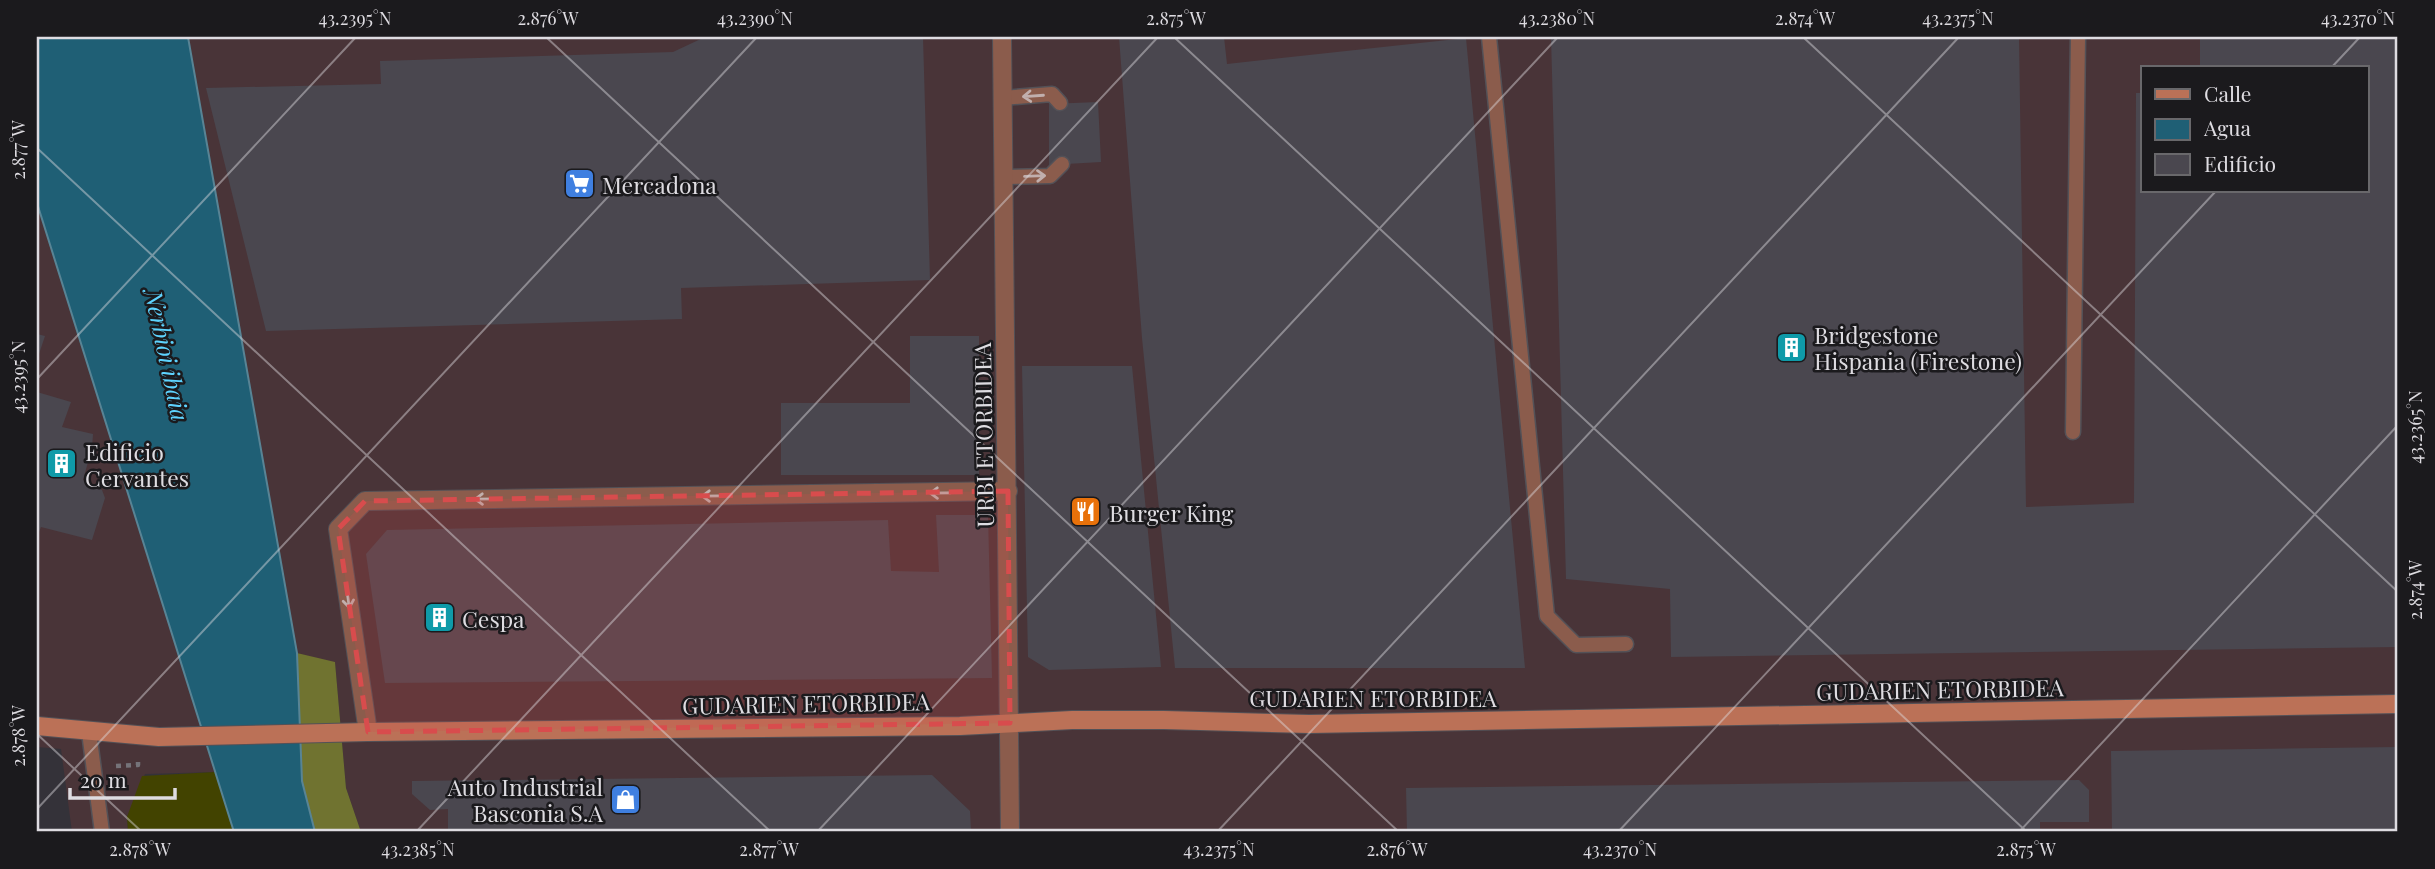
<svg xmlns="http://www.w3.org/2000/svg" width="2435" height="869" font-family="'Playfair Display',serif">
  <rect width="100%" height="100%" fill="#343239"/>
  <path fill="#493438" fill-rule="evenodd" d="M188 37H2398V832H361L346 788 335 663 297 653ZM2143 68H2367V191H2143Z
    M37 203 215 772 145 774 127 817 128 832H72L61 749 37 747Z"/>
  <path fill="#424300" d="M215 772 234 832H128L127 817 142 776Z"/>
  <path fill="#707330" d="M297 653 335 662 346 788 361 832H315L302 781Z"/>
  <path fill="#1f5f75" stroke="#588495" stroke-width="2" d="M37 37H188L297 653 302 781 315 832H234L37 203Z"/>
  <path fill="#4a474f" d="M705 37H923L930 280 681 288 682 319 266 331 206 88 381 84 380 61 673 52Z
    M1119 37H1224L1227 64 1466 38 1525 668H1175L1142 338Z
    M1551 37H2019L2026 507 2134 503 2136 93H2143V191H2367V68H2200V37H2398V647L1671 657 1670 589 1566 579Z
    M1098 102 1101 162 1049 165V104Z
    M37 334 45 336 37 360Z
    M910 336H979V475H781V403H910Z
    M1022 366H1132L1161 667 1049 670 1028 657Z
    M37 392 71 402 62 427 93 434 92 448 83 480 102 490 105 498 92 540 41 527 37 537Z
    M936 515H988L992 678 385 683 366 554 387 530 888 520 891 571 939 572Z
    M2398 747V832H2112L2111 751Z
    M932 775 970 811 971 832H448V809L430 810 412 794V781Z
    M2079 780 2089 790V822H2040V832H1407L1406 788Z"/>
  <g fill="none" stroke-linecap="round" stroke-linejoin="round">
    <defs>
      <path id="lane" d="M1489 37 1547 616 1576 645 1626 644
        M1002 98 1052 94 1060 103
        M1004 177 1050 176 1062 164
        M2073 432 2078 37
        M89 732 102 832"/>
      <path id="street" d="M1002 37 1010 832
        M368 732 338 529 365 501 1008 491"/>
      <path id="secondary" d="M37 726 159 737 368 732 960 726 1072 720H1164L1309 724 2398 704"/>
    </defs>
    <use href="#lane" stroke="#535157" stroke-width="17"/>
    <use href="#street" stroke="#535157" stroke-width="20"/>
    <use href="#secondary" stroke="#535157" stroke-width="20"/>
    <path stroke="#757379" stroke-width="4.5" stroke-dasharray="5 5" stroke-linecap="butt" d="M116 766 138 765V760"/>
    <use href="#lane" stroke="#8b5c4c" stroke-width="14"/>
    <use href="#street" stroke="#8b5c4c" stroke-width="18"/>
    <use href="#secondary" stroke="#bb7157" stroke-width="18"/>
  </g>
  <defs><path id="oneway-shaft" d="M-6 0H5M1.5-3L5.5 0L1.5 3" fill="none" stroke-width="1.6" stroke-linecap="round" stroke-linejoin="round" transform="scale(1.75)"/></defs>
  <g stroke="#c1afad">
    <use href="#oneway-shaft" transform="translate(1033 96) rotate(176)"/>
    <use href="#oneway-shaft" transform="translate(1035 176) rotate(-2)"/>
    <use href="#oneway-shaft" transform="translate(940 493) rotate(179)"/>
    <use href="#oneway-shaft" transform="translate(712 496) rotate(179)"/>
    <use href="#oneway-shaft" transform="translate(485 499) rotate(179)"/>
    <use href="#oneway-shaft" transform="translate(348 598) rotate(82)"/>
  </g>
  <path fill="#d84c4d" fill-opacity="0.2" stroke="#d84c4d" stroke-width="5" stroke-dasharray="14 9" stroke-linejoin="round" d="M1008 491 1010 723 368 732 338 529 365 501Z"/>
  <path fill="none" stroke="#dedce1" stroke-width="2" stroke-opacity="0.45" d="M546 37 1399 832M1174 37 2027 832M1803 37 2398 592M2331 68 2360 37M37 148 771 832M37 379 356 37M37 734 142 832M37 809 757 37M416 832 1158 37M817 832 1558 37M1217 832 1959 37M1618 832 2216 191M2019 832 2398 425"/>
  <defs>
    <symbol id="supermarket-square" viewBox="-11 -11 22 22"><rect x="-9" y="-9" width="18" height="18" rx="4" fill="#3f7fe0" stroke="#1b1a1d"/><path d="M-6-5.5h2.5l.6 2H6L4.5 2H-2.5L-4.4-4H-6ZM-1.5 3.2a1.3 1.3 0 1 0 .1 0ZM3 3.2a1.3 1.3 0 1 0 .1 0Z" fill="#fff"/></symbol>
    <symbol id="building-square" viewBox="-11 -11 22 22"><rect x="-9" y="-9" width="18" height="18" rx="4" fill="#0f9aa8" stroke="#1b1a1d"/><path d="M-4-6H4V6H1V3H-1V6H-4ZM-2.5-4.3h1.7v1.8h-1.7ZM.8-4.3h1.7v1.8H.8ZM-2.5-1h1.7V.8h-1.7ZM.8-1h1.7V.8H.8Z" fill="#fff"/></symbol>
    <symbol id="restaurant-square" viewBox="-11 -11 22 22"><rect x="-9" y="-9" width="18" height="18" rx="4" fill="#e8710a" stroke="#1b1a1d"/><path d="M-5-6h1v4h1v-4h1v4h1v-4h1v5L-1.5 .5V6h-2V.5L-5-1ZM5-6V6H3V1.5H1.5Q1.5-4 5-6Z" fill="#fff"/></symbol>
    <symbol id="shop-square" viewBox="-11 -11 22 22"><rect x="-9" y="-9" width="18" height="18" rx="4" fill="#3f7fe0" stroke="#1b1a1d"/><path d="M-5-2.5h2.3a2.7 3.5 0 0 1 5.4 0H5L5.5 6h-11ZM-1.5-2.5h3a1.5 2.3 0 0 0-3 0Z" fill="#fff"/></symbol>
  </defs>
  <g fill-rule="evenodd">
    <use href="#supermarket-square" x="562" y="166" width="35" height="35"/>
    <use href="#building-square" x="1774" y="330" width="35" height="35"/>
    <use href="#building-square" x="44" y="446" width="35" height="35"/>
    <use href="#restaurant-square" x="1068" y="494" width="35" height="35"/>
    <use href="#building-square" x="422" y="600" width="35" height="35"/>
    <use href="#shop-square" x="608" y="782" width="35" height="35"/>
  </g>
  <g text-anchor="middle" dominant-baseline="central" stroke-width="5" stroke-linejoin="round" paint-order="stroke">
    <g font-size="23" fill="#dedce1" stroke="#1b1a1d" text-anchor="start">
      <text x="602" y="184">Mercadona</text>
      <text x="1814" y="334">Bridgestone<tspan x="1814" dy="26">Hispania (Firestone)</tspan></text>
      <text x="85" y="451">Edificio<tspan x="85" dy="26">Cervantes</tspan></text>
      <text x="1109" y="512">Burger King</text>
      <text x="462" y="618">Cespa</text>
      <text x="603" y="786" text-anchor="end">Auto Industrial<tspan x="603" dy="26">Basconia S.A</tspan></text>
    </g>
    <g font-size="23" fill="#dedce1" stroke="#1b1a1d">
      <text transform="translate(983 435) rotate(-91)">URBI ETORBIDEA</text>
      <text transform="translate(1940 689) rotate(-1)">GUDARIEN ETORBIDEA</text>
      <text x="1373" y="697">GUDARIEN ETORBIDEA</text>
      <text transform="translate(806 703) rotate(-1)">GUDARIEN ETORBIDEA</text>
    </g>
    <g font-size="24" font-style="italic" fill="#5ed3fe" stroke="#1b1a1d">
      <text transform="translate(168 355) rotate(78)">Nerbioi ibaia</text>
    </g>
  </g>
  <rect width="2435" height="869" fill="none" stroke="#1b1a1d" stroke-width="77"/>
  <rect x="2141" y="66" width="228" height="126" fill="#1b1a1d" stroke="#69686b" stroke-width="2"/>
  <rect x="2155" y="89" width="35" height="10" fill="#bb7157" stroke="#69686b" stroke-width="2"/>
  <text x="2204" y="102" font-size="21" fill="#dedce1">Calle</text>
  <rect x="2155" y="119" width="35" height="21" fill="#1f5f75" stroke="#69686b" stroke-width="2"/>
  <text x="2204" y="136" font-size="21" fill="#dedce1">Agua</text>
  <rect x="2155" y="154" width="35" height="21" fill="#4a474f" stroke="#69686b" stroke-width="2"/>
  <text x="2204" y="172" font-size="21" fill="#dedce1">Edificio</text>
  <path d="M70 788v10h105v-10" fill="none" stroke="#dedce1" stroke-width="3.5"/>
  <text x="80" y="788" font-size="21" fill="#dedce1" stroke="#1b1a1d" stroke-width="5" paint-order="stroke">20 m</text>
  <rect x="38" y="38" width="2358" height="792" fill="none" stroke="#dedce1" stroke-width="2.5"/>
  <g font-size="18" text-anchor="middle" fill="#dedce1">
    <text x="355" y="25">43.2395°N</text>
    <text x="548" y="25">2.876°W</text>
    <text x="755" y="25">43.2390°N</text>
    <text x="1176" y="25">2.875°W</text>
    <text x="1557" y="25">43.2380°N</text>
    <text x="1805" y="25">2.874°W</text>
    <text x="1958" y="25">43.2375°N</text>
    <text x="2358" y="25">43.2370°N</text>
    <text transform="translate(19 150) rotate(-90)" y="6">2.877°W</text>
    <text transform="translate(19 377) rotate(-90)" y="6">43.2395°N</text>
    <text transform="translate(2416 427) rotate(-90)" y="6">43.2365°N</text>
    <text transform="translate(2416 590) rotate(-90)" y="6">2.874°W</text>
    <text transform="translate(19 736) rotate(-90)" y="6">2.878°W</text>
    <text x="140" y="856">2.878°W</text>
    <text x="418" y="856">43.2385°N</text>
    <text x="769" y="856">2.877°W</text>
    <text x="1219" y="856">43.2375°N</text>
    <text x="1397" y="856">2.876°W</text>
    <text x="1620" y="856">43.2370°N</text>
    <text x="2026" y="856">2.875°W</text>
  </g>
</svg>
